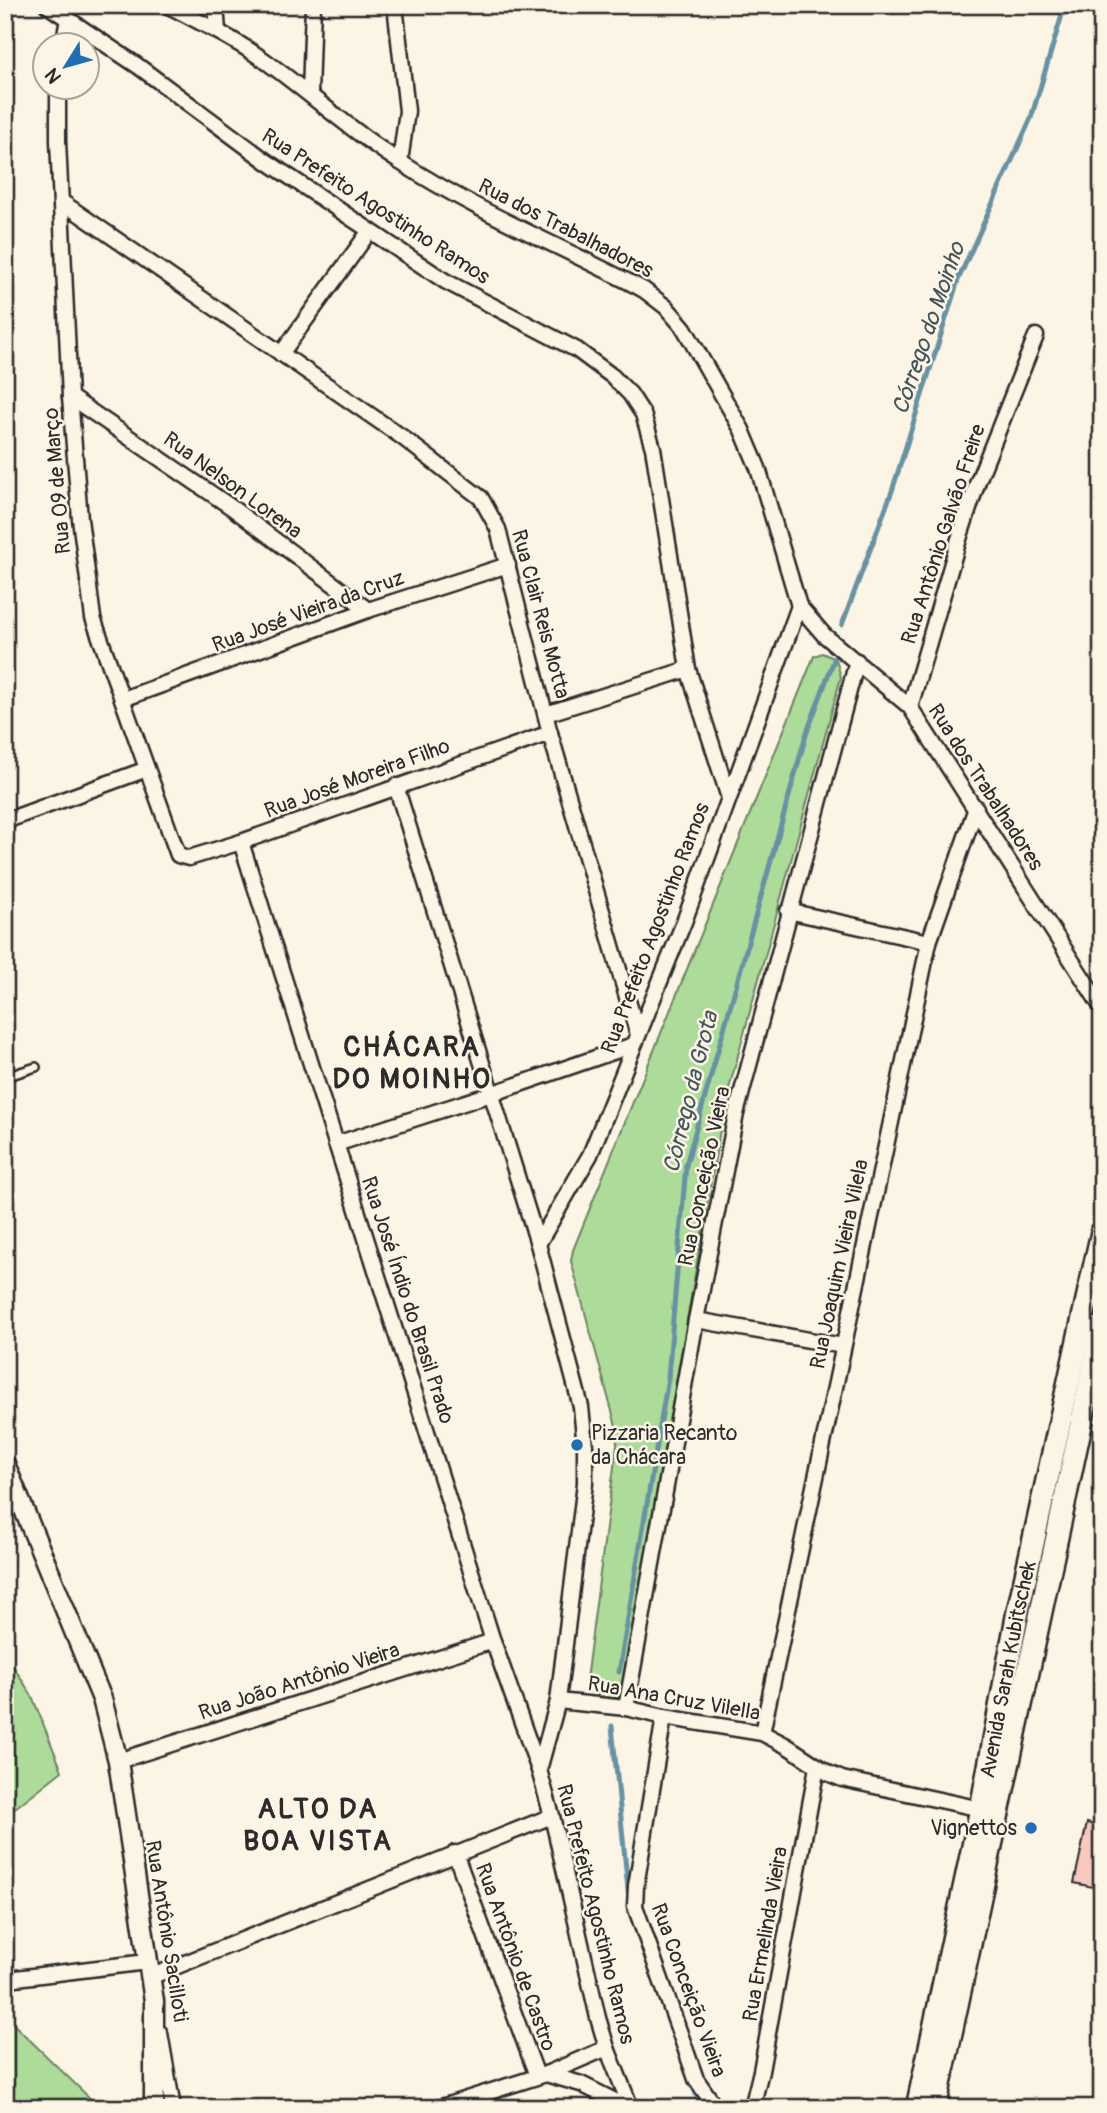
<svg xmlns="http://www.w3.org/2000/svg" width="1107" height="2113" viewBox="0 0 1107 2113" font-family="Pangolin,sans-serif">
	<style>
		.green { fill: #acdb9a; stroke: #6c8362; stroke-width: 2 }
		.lines { fill: none; stroke-linecap: round; stroke-linejoin: round }
		.stream { stroke: #6891a2; stroke-width: 5 }
		.building { fill: #f9c9bf; stroke: #2b2b2b; stroke-width: 2 }
		.service-casing { stroke: #2b2b2b; stroke-width: 12 }
		.minor-casing { stroke: #2b2b2b; stroke-width: 19 }
		.tertiary-casing { stroke: #2b2b2b; stroke-width: 23 }
		.secondary-casing { stroke: #2b2b2b; stroke-width: 26 }
		.service { stroke: #fcf5e5; stroke-width: 7 }
		.minor { stroke: #fcf5e5; stroke-width: 14 }
		.tertiary { stroke: #fcf5e5; stroke-width: 18 }
		.secondary { stroke: #fcf5e5; stroke-width: 21 }
		.poi-dot { fill: #1f6fb2; stroke: #fcf5e5; stroke-width: 2.5 }
		.labels { text-anchor: middle; stroke-width: 5; stroke-linejoin: round; paint-order: stroke }
		.street-label { font-size: 21px; fill: #2b2b2b; stroke: #fcf5e5 }
		.poi-label { font-size: 21px; fill: #2b2b2b; stroke: #fcf5e5; text-anchor: start }
		.water-label { font-size: 23px; font-style: italic; fill: #44565d; stroke: #fcf5e5 }
		.district-label { font-size: 28px; font-weight: bold; letter-spacing: 2px; fill: #2b2b2b; stroke: #fcf5e5 }
	</style>
	<rect width="100%" height="100%" fill="#fcf5e5"/>
	<filter id="ink" filterUnits="userSpaceOnUse"><feTurbulence type="fractalNoise" baseFrequency=".0143" numOctaves="2"/><feDisplacementMap in="SourceGraphic" scale="14" xChannelSelector="R" yChannelSelector="G"/><feConvolveMatrix kernelMatrix="1 2 1 2 8 2 1 2 1" color-interpolation-filters="sRGB"/></filter>
	<g filter="url(#ink)">
		<!-- green -->
		<g class="green">
			<path d="M822,653L836,659L841,677L724,1107L622,1695C606,1702 592,1696 586,1680L617,1444L616,1426L571,1261L573,1250L814,656Z"/>
			<polygon points="5,1653 32,1696 62,1771 5,1816"/>
			<polygon points="5,2016 100,2108 5,2108"/>
		</g>
		<g class="lines">
			<!-- stream -->
			<g class="stream">
				<polyline points="842,625 892,491 958,280 1031,118 1065,5"/>
				<polyline points="619,1672 668,1378 686,1165 806,735 835,657"/>
				<polyline points="612,1726 629,1900"/>
				<polyline points="691,2081 701,2108"/>
			</g>
		</g>
		<!-- building -->
		<polygon class="building" points="1087,1823 1102,1827 1102,1889 1074,1883"/>
		<g class="lines">
			<defs>
				<g id="service">
					<polyline points="5,946 6,946"/>
					<polyline points="5,1077 36,1067"/>
				</g>
				<g id="minor">
					<polyline points="47,5 138,66 266,161 445,281 577,350 612,376 630,394 643,414 653,448 688,669 728,795"/>
					<path d="M167,5C200,22 234,39 264,60C310,93 352,132 400,162C477,212 563,247 644,290L666,307L684,328L742,430L758,468L799,606L824,635L910,707L1102,1008"/>
					<polyline points="216,5 218,31"/>
					<polyline points="395,5 407,111 400,162"/>
					<polyline points="63,46 68,19"/>
					<polyline points="58,88 58,141 70,397 80,519 93,618 178,855 189,858 241,842 550,733"/>
					<polyline points="310,94 313,5"/>
					<polyline points="62,202 402,437 481,498 498,529 550,733 638,1035"/>
					<polyline points="281,354 369,232"/>
					<polyline points="70,397 231,507 368,610"/>
					<polyline points="123,699 368,610 508,565"/>
					<polyline points="910,707 959,539 978,481 1036,336"/>
					<polyline points="546,714 688,669"/>
					<polyline points="396,786 538,1244 581,1407 585,1446 585,1483 558,1701 539,1770"/>
					<polyline points="5,821 147,769"/>
					<polyline points="241,842 493,1641 539,1770 552,1816 598,2018 607,2048 631,2108"/>
					<polyline points="788,911 929,942"/>
					<polyline points="336,1144 491,1094 633,1045"/>
					<polyline points="538,1244 590,1155 684,922 799,606"/>
					<polyline points="696,1320 843,1346"/>
					<polyline points="558,1701 626,1708 664,1717 762,1733 787,1746 828,1773 842,1779 981,1809"/>
					<polyline points="626,1708 696,1320 736,1114 857,661"/>
					<polyline points="664,1717 636,1886 635,1906 696,2079 716,2108"/>
					<polyline points="762,1733 929,942 976,808"/>
					<polyline points="118,1761 493,1641"/>
					<polyline points="455,1853 537,2076"/>
					<polyline points="150,1977 552,1816"/>
					<polyline points="8,1979 147,1962"/>
					<polyline points="160,2033 173,2108"/>
					<polyline points="546,2074 581,2084 629,2108"/>
					<polyline points="438,2108 546,2074 607,2048"/>
					<polyline points="752,2108 761,2071 817,1767"/>
				</g>
				<polyline id="tertiary" points="5,1464 102,1699 118,1761 154,2001 154,2108"/>
				<g id="secondary">
					<path id="s1" d="M917,2108L981,1809L1018,1611L1102,1232"/>
					<polyline points="935,2108 1102,1326"/>
				</g>
			</defs>
			<!-- service casing -->
			<use href="#service" class="service-casing"/>
			<!-- minor casing -->
			<use href="#minor" class="minor-casing"/>
			<!-- tertiary casing -->
			<use href="#tertiary" class="tertiary-casing"/>
			<!-- secondary casing -->
			<use href="#secondary" class="secondary-casing"/>
			<!-- service -->
			<use href="#service" class="service"/>
			<!-- minor -->
			<use href="#minor" class="minor"/>
			<!-- tertiary -->
			<use href="#tertiary" class="tertiary"/>
			<!-- secondary -->
			<use href="#secondary" class="secondary"/>
		</g>
	</g>
	<!-- markers -->
	<g class="poi-dot">
		<circle cx="577" cy="1445" r="7"/>
		<circle cx="1031" cy="1828" r="7"/>
	</g>
	<g class="labels">
		<!-- street labels -->
		<g class="street-label">
			<text transform="translate(376 206) rotate(33)" y="7">Rua Prefeito Agostinho Ramos</text>
			<text transform="translate(566 228) rotate(27)" y="7">Rua dos Trabalhadores</text>
			<text transform="translate(57 481) rotate(-95)" y="7">Rua 09 de Março</text>
			<text transform="translate(233 485) rotate(36)" y="7">Rua Nelson Lorena</text>
			<text transform="translate(943 534) rotate(-72)" y="7">Rua Antônio Galvão Freire</text>
			<text transform="translate(308 611) rotate(-20)" y="7">Rua José Vieira da Cruz</text>
			<text transform="translate(541 614) rotate(75)" y="7">Rua Clair Reis Motta</text>
			<text transform="translate(357 778) rotate(-20)" y="7">Rua José Moreira Filho</text>
			<text transform="translate(986 787) rotate(57)" y="7">Rua dos Trabalhadores</text>
			<text transform="translate(655 928) rotate(-69)" y="7">Rua Prefeito Agostinho Ramos</text>
			<text transform="translate(704 1176) rotate(-78)" y="7">Rua Conceição Vieira</text>
			<text transform="translate(839 1264) rotate(-78)" y="7">Rua Joaquim Vieira Vilela</text>
			<text transform="translate(408 1300) rotate(72)" y="7">Rua José Índio do Brasil Prado</text>
			<text dy="7" stroke="none"><textPath href="#s1" startOffset="448">Avenida Sarah Kubitschek</textPath></text>
			<text transform="translate(299 1681) rotate(-18)" y="7">Rua João Antônio Vieira</text>
			<text transform="translate(674 1698) rotate(10)" y="7">Rua Ana Cruz Vilella</text>
			<text transform="translate(596 1914) rotate(76)" y="7">Rua Prefeito Agostinho Ramos</text>
			<text transform="translate(167 1931) rotate(81)" y="7">Rua Antônio Sacilloti</text>
			<text transform="translate(765 1934) rotate(-80)" y="7">Rua Ermelinda Vieira</text>
			<text transform="translate(516 1957) rotate(70)" y="7">Rua Antônio de Castro</text>
			<text transform="translate(689 1990) rotate(70)" y="7">Rua Conceição Vieira</text>
		</g>
		<!-- poi labels -->
		<g class="poi-label">
			<text x="591" y="1440">Pizzaria Recanto<tspan x="591" dy="24">da Chácara</tspan></text>
			<text x="1017" y="1835" text-anchor="end">Vignettos</text>
		</g>
		<!-- water labels -->
		<g class="water-label">
			<text transform="translate(928 328) rotate(-71)" y="8">Córrego do Moinho</text>
			<text transform="translate(690 1092) rotate(-76)" y="8">Córrego da Grota</text>
		</g>
		<!-- district labels -->
		<g class="district-label">
			<text x="412" y="1056">CHÁCARA<tspan x="412" dy="32">DO MOINHO</tspan></text>
			<text x="318" y="1818">ALTO DA<tspan x="318" dy="32">BOA VISTA</tspan></text>
		</g>
	</g>
	<!-- margin -->
	<rect width="1107" height="2113" fill="none" stroke="#fcf5e5" stroke-width="28"/>
	<rect x="14" y="14" width="1079" height="2085" fill="none" stroke="#2b2b2b" stroke-width="2.5" filter="url(#ink)"/>
	<!-- north arrow -->
	<g transform="translate(66 66) rotate(233)"><circle r="33" fill="#fcf5e5" stroke="#a8a49b" stroke-width="2"/>
	<path d="M0-5L12 26L0 18L-12 26Z" fill="#1f6fb2"/>
	<text y="-10" font-size="19" font-weight="bold" text-anchor="middle" fill="#2b2b2b">N</text>
	</g>
</svg>
